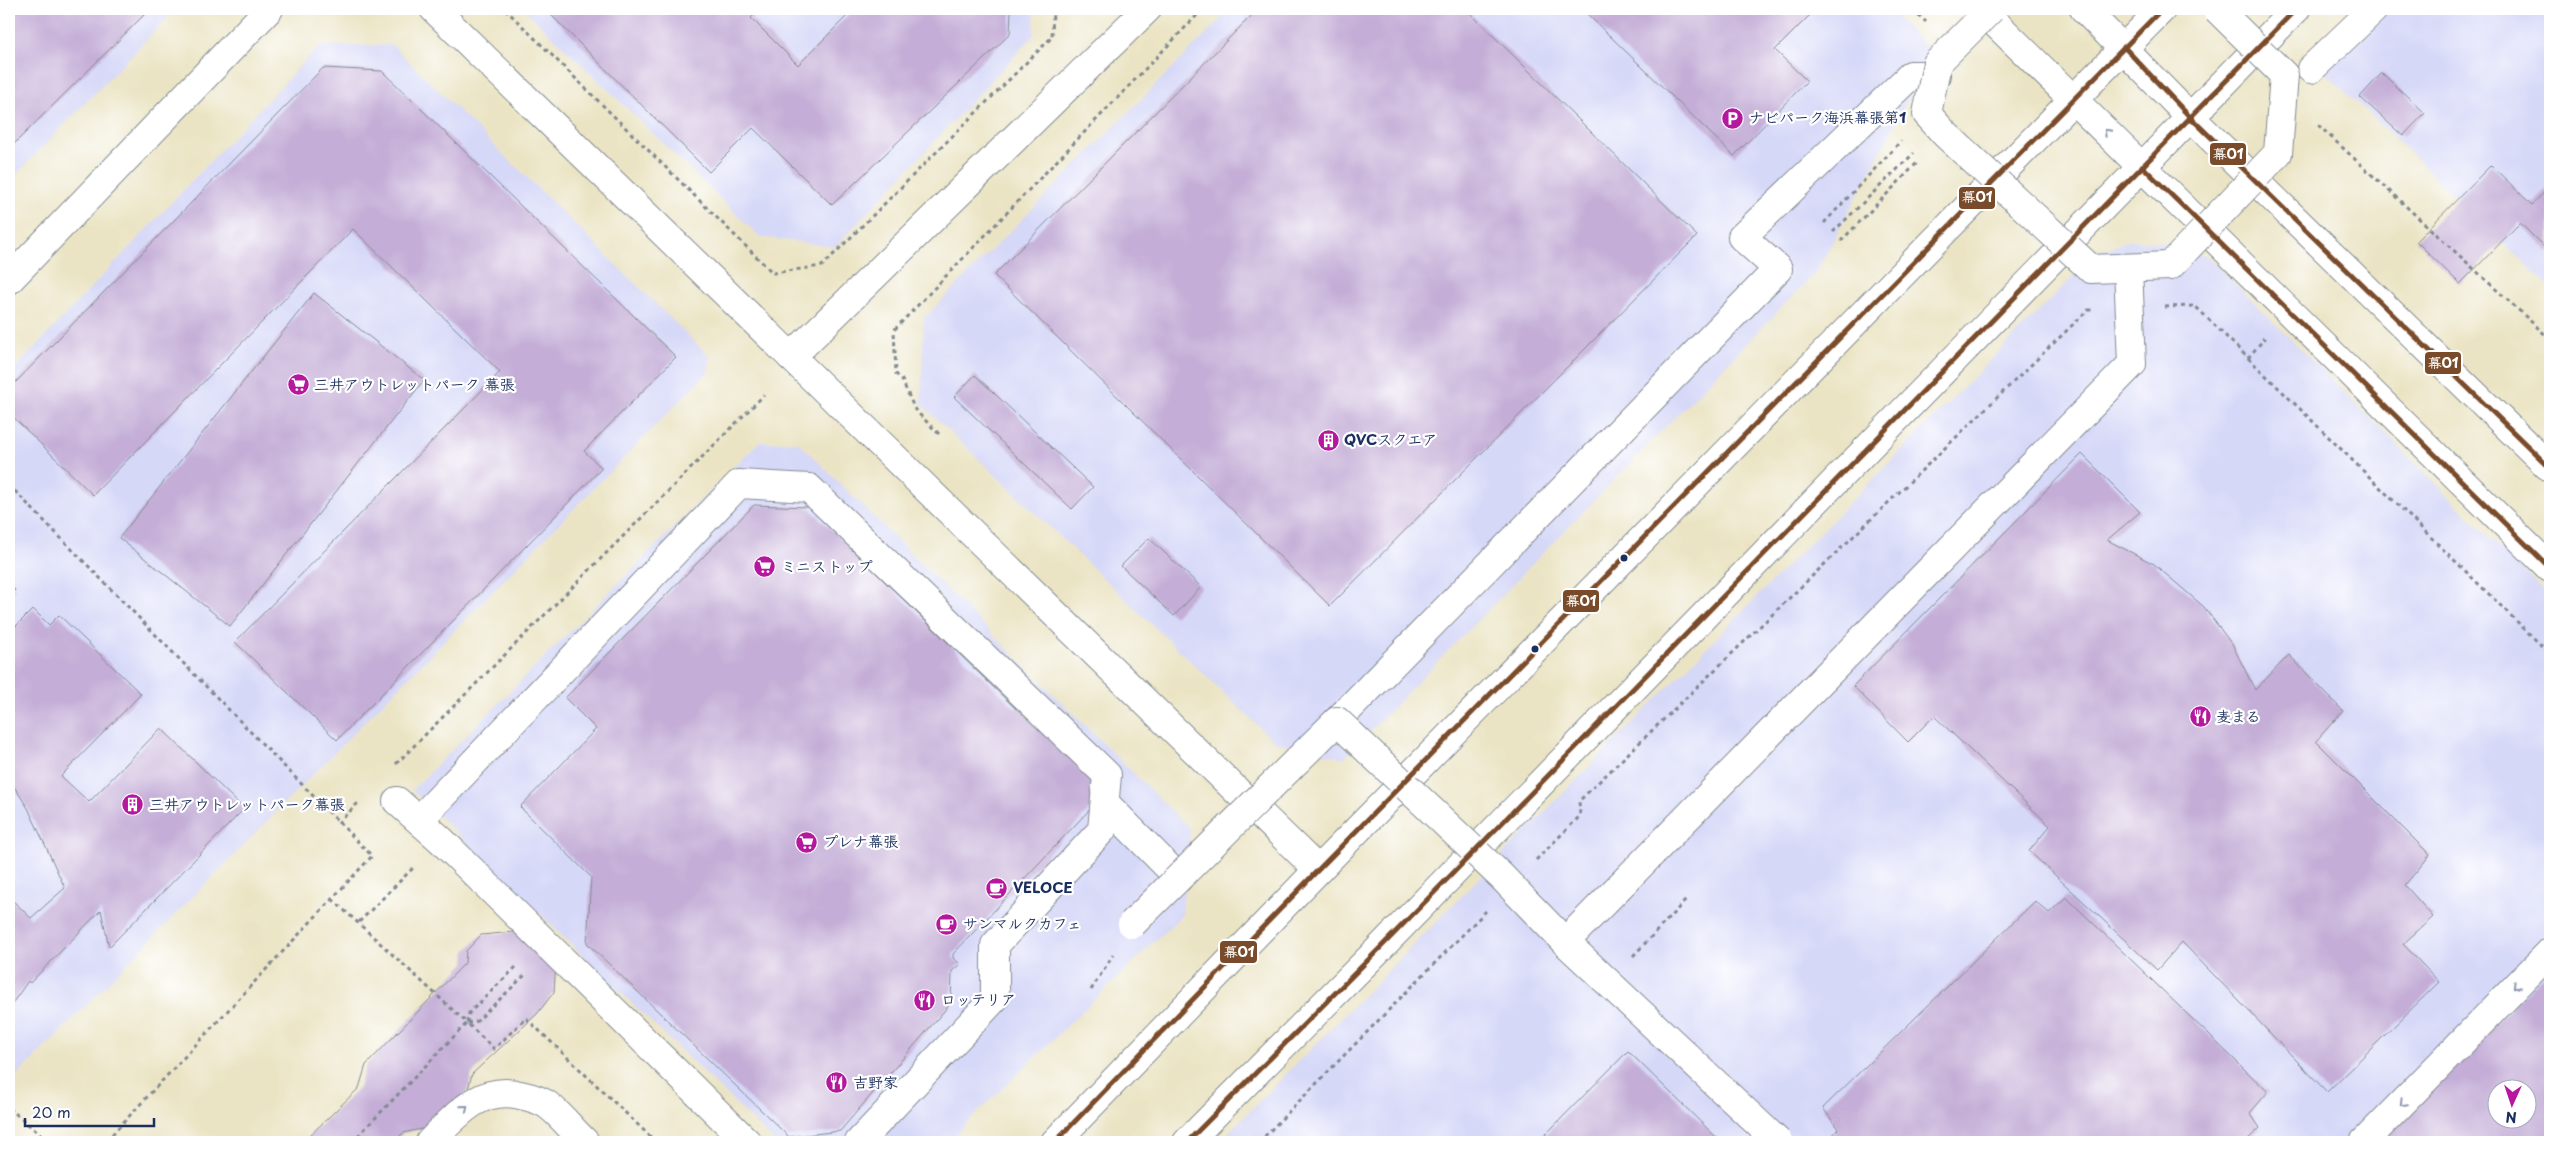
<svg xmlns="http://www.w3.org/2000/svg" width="2559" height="1151" viewBox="0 0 2559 1151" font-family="'Playpen Sans','Klee One',sans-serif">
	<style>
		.built { fill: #d6d8f8; fill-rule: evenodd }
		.building { fill: #c4aed7; fill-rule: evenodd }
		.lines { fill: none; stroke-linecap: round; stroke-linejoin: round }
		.minor-casing { stroke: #838a91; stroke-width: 30 }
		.path { stroke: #838a91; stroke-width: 3; stroke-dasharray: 4 4; stroke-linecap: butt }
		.minor { stroke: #fff; stroke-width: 28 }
		.minor-bridge-casing { stroke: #838a91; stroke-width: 30; stroke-linecap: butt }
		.path-bridge { stroke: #838a91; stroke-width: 3; stroke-dasharray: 4 4; stroke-linecap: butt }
		.minor-bridge { stroke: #fff; stroke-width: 28 }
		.bus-1-casing { stroke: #fff; stroke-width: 9 }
		.bus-1 { stroke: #7a4b2a; stroke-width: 5 }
		.oneway { stroke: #8d97ae }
		.bus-dot { fill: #1b2f5e; stroke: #fff; stroke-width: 2 }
		.labels { text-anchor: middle; stroke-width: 4.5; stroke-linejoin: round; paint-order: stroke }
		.poi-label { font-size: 15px; font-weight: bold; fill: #1b2f5e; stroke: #fff; text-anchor: start }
		.line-badge { stroke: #fff; stroke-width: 2 }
		.badge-label { font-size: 14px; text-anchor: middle; font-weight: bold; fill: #fff }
	</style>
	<rect width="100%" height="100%" fill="#fff"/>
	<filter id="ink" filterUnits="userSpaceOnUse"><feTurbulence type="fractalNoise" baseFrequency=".02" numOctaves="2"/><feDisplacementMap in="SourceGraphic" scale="10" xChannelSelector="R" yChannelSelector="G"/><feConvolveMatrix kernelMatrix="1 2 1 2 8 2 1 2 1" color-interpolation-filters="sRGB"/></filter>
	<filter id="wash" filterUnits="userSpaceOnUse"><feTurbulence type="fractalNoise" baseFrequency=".0096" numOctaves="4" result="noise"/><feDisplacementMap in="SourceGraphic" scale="20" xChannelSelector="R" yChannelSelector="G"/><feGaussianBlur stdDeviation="1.12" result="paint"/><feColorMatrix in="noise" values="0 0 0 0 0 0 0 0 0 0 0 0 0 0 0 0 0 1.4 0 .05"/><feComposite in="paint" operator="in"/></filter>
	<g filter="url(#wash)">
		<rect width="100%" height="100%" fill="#ebe4c4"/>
		<!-- built -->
		<g class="built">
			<polygon points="9,9 176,9 9,182"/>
			<polygon points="524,9 1034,9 1034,35 835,247 760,237"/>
			<polygon points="1231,9 1888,9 1933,53 1817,271 1344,758 1275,742 921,404 924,318"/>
			<polygon points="2383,9 2550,9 2550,287 2323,70"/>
			<polygon points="392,45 710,357 708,372 17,1076 9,1069 9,375 319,46"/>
			<path d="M2130,240L2173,243L2207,256L2550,597V1142H1219L2097,252ZM2496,1088H2526V1118H2496Z"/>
			<polygon points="759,442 798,442 1190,829 1182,915 947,1142 775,1142 412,790"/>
		</g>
		<g id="blocks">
			<!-- building -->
			<g class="building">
				<polygon points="9,9 150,9 9,149"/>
				<polygon points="545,9 760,9 751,18 798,65 854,9 1011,9 1010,34 832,205 753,128 709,172"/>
				<polygon points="1258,9 1466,9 1697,236 1330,606 994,275"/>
				<polygon points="1582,9 1816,9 1775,50 1807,81 1734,156"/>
				<polygon points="323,68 382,71 676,357 584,451 602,468 337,740 235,642 500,372 353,229 93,495 9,413 9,389"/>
				<polygon points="2382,73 2425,113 2403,136 2360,97"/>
				<polygon points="2491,165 2532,205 2550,186 2550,253 2520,223 2460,284 2416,241"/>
				<polygon points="314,293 424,380 230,626 119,538"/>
				<polygon points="975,375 1093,487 1072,509 954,397"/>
				<polygon points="2082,454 2140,512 2107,540 2154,564 2204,607 2233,646 2255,690 2289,655 2343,711 2316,741 2430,855 2405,885 2433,917 2403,944 2439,982 2327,1092 2182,942 2157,970 2029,851 2050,826 1934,716 1908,742 1853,686"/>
				<polygon points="754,505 808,507 1016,709 1022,703 1097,776 1094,805 953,954 953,958 960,964 952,971 951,1003 840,1131 789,1137 587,943 591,877 520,807 596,729 565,698"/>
				<polygon points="1149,538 1201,587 1174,616 1121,566"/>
				<polygon points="9,584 15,590 9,597"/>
				<polygon points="33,609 49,625 59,615 141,694 61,776 89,802 161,728 244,809 109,947 101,910 30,983 28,981 9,1008 9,897 31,918 65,888 28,808 9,779 9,633"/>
				<polygon points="2066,897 2268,1092 2250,1113 2260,1128 2245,1142 1827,1142 1838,1129 1823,1108 2035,901 2049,913"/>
				<polygon points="524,931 556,960 554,992 537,1014 472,1074 467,1093 435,1126 403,1133 394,1142 303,1142 359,1088 366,1065 465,963 466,951 481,935"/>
				<path d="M2550,968V1142H2379ZM2496,1088H2526V1118H2496Z"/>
				<polygon points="1628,1051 1721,1142 1538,1142"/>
			</g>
		</g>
	</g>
	<g filter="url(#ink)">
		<use href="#blocks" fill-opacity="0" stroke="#838a91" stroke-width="1"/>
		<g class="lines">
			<defs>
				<g id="minor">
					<polyline points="434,9 1318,870"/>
					<polyline points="1981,9 2550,568"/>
					<polyline points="2084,9 2189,116 2550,468"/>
					<polyline points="2311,69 2374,9"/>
					<polyline points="9,280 269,9"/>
					<polyline points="791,357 1147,9"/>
					<polyline points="1337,721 1778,269 1742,237 1911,75 1936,75"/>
					<polyline points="397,801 441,840 747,1142"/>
					<polyline points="1105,803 1179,878"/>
					<polyline points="419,820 739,484 809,488 1107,775 1102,830 995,945 995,998 859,1142"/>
					<path d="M430,1142C456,1116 480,1085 520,1095C530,1097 541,1100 549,1106C562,1116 573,1131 585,1142"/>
					<polyline points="1055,1142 1318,870 2162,9"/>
					<polyline points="1187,1142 1377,951 2296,9"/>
					<polyline points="2364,1142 2550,952"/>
				</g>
			</defs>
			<!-- minor casing -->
			<use href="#minor" class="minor-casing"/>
			<!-- path -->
			<g class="path">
				<polyline points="505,9 773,273 822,266 1052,37 1053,9"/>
				<polyline points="1912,9 1926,22"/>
				<polyline points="1824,223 1901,141"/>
				<polyline points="2424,223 2550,339"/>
				<polyline points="1833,232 1914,153"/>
				<polyline points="1841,241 1919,161"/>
				<polyline points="2165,307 2195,306 2550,654"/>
				<polyline points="2248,358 2264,339 2262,338"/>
				<polyline points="939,434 915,410 902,380 896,374 894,330 1203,9"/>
				<polyline points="9,485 372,856 105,1142"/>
				<polyline points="396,764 764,395"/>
				<polyline points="338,823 360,801"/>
				<polyline points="1536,860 1580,816 1579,801 2088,310 2094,310"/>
				<polyline points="332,899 467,1023"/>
				<polyline points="359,922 415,866"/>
				<polyline points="1633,956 1686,900"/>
				<polyline points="1091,990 1113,955"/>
				<polyline points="467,1023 469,1013 516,967"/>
				<polyline points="467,1023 477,1021 525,975"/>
				<polyline points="9,1108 49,1142"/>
				<polyline points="352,1142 467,1023 494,1049 526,1018 656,1142"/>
				<polyline points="1259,1142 1486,911"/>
			</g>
			<!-- minor -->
			<use href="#minor" class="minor"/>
			<defs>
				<g id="minor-bridge">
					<polyline points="1991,9 1937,63 1927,114 1945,134 2091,269 2170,266 2278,153 2284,75 2217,9"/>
					<polyline points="1132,924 1337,721 1502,877 1565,942 1778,1142"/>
					<polyline points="1565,942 2132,364 2128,268"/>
				</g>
			</defs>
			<!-- minor-bridge casing -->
			<use href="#minor-bridge" class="minor-bridge-casing"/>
			<!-- path-bridge -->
			<polyline class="path-bridge" points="2318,125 2424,223"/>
			<!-- minor-bridge -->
			<use href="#minor-bridge" class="minor-bridge"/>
			<defs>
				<g id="bus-1">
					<polyline points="2124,47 2189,116 2550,468"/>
					<polyline points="2142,166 2550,568"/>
					<polyline points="1055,1142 1318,870 2162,9"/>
					<polyline points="1187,1142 1377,951 2296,9"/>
				</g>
			</defs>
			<!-- bus-1 casing -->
			<use href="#bus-1" class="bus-1-casing"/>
			<!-- bus-1 -->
			<use href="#bus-1" class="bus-1"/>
		</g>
		<!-- one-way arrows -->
		<defs><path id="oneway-chevron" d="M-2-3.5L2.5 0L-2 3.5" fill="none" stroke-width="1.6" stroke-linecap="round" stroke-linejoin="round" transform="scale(1.25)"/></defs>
		<g class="oneway">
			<use href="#oneway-chevron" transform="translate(2107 132) rotate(-135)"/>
			<use href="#oneway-chevron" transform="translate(2516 986) rotate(134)"/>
			<use href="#oneway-chevron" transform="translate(2403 1103) rotate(134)"/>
			<use href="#oneway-chevron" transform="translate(465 1108) rotate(-40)"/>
		</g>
	</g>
	<!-- icons -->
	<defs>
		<symbol id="parking-disc" viewBox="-11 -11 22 22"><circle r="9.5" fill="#b5179e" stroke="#fff"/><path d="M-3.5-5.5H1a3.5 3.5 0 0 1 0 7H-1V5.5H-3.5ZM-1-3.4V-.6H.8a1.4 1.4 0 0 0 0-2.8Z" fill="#fff"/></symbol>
		<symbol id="supermarket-disc" viewBox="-11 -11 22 22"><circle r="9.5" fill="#b5179e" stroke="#fff"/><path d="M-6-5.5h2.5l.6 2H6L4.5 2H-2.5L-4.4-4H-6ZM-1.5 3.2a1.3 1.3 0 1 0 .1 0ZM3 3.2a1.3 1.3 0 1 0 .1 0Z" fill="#fff"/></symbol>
		<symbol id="building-disc" viewBox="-11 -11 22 22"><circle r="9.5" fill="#b5179e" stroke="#fff"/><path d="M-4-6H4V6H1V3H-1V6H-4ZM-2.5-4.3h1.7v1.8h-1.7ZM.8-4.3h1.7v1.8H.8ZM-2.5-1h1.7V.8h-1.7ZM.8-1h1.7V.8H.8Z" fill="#fff"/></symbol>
		<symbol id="restaurant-disc" viewBox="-11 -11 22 22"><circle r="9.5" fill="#b5179e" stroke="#fff"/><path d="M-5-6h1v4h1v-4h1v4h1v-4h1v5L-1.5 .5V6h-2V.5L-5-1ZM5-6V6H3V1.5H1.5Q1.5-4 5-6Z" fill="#fff"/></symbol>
		<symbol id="cafe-disc" viewBox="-11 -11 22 22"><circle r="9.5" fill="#b5179e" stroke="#fff"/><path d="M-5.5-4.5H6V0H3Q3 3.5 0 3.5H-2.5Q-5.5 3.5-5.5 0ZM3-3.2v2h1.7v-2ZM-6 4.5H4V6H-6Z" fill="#fff"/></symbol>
	</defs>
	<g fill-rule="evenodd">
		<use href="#parking-disc" x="1720" y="106" width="25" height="25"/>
		<use href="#supermarket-disc" x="286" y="372" width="25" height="25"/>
		<use href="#building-disc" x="1316" y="428" width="25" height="25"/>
		<use href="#supermarket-disc" x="752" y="554" width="25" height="25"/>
		<use href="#restaurant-disc" x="2188" y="704" width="25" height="25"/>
		<use href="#building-disc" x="120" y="792" width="25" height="25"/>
		<use href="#supermarket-disc" x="794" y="830" width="25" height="25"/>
		<use href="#cafe-disc" x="984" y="876" width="25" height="25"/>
		<use href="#cafe-disc" x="934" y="912" width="25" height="25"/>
		<use href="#restaurant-disc" x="912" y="988" width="25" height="25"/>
		<use href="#restaurant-disc" x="824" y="1070" width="25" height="25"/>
	</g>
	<!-- markers -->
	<g class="bus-dot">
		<circle cx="1624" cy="558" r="4.5"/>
		<circle cx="1535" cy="649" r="4.5"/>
	</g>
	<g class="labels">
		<!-- poi labels -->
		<g class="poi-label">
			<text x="1749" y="123">ナビパーク海浜幕張第1</text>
			<text x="314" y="390">三井アウトレットパーク 幕張</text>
			<text x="1344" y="445">QVCスクエア</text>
			<text x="781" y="572">ミニストップ</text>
			<text x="2216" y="722">麦まる</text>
			<text x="149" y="810">三井アウトレットパーク幕張</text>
			<text x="823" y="847">プレナ幕張</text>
			<text x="1013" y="893">VELOCE</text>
			<text x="963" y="929">サンマルクカフェ</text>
			<text x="941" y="1005">ロッテリア</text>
			<text x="853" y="1088">吉野家</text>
		</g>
	</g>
	<g class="line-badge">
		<rect x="2209" y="142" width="38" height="24" rx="5" fill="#7a4b2a"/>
		<rect x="1958" y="186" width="38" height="24" rx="5" fill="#7a4b2a"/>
		<rect x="2424" y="351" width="38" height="24" rx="5" fill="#7a4b2a"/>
		<rect x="1562" y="589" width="38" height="24" rx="5" fill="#7a4b2a"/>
		<rect x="1219" y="940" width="39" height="24" rx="5" fill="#7a4b2a"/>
	</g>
	<g class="badge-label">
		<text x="2228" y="159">幕01</text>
		<text x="1977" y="202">幕01</text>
		<text x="2443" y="368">幕01</text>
		<text x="1581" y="606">幕01</text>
		<text x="1239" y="957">幕01</text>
	</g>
	<!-- margin -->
	<rect width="2559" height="1151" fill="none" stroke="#fff" stroke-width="30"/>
	<!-- north arrow -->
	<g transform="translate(2512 1104) rotate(183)"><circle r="24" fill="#ffffff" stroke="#a4acbf"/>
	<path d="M0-4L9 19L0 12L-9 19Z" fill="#b5179e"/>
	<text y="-8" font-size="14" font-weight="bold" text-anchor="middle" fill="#1b2f5e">N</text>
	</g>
	<!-- scale -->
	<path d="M25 1118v8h129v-8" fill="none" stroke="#1b2f5e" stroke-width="2.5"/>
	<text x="32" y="1118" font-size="15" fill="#1b2f5e" stroke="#ffffff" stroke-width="4" paint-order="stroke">20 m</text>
</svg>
